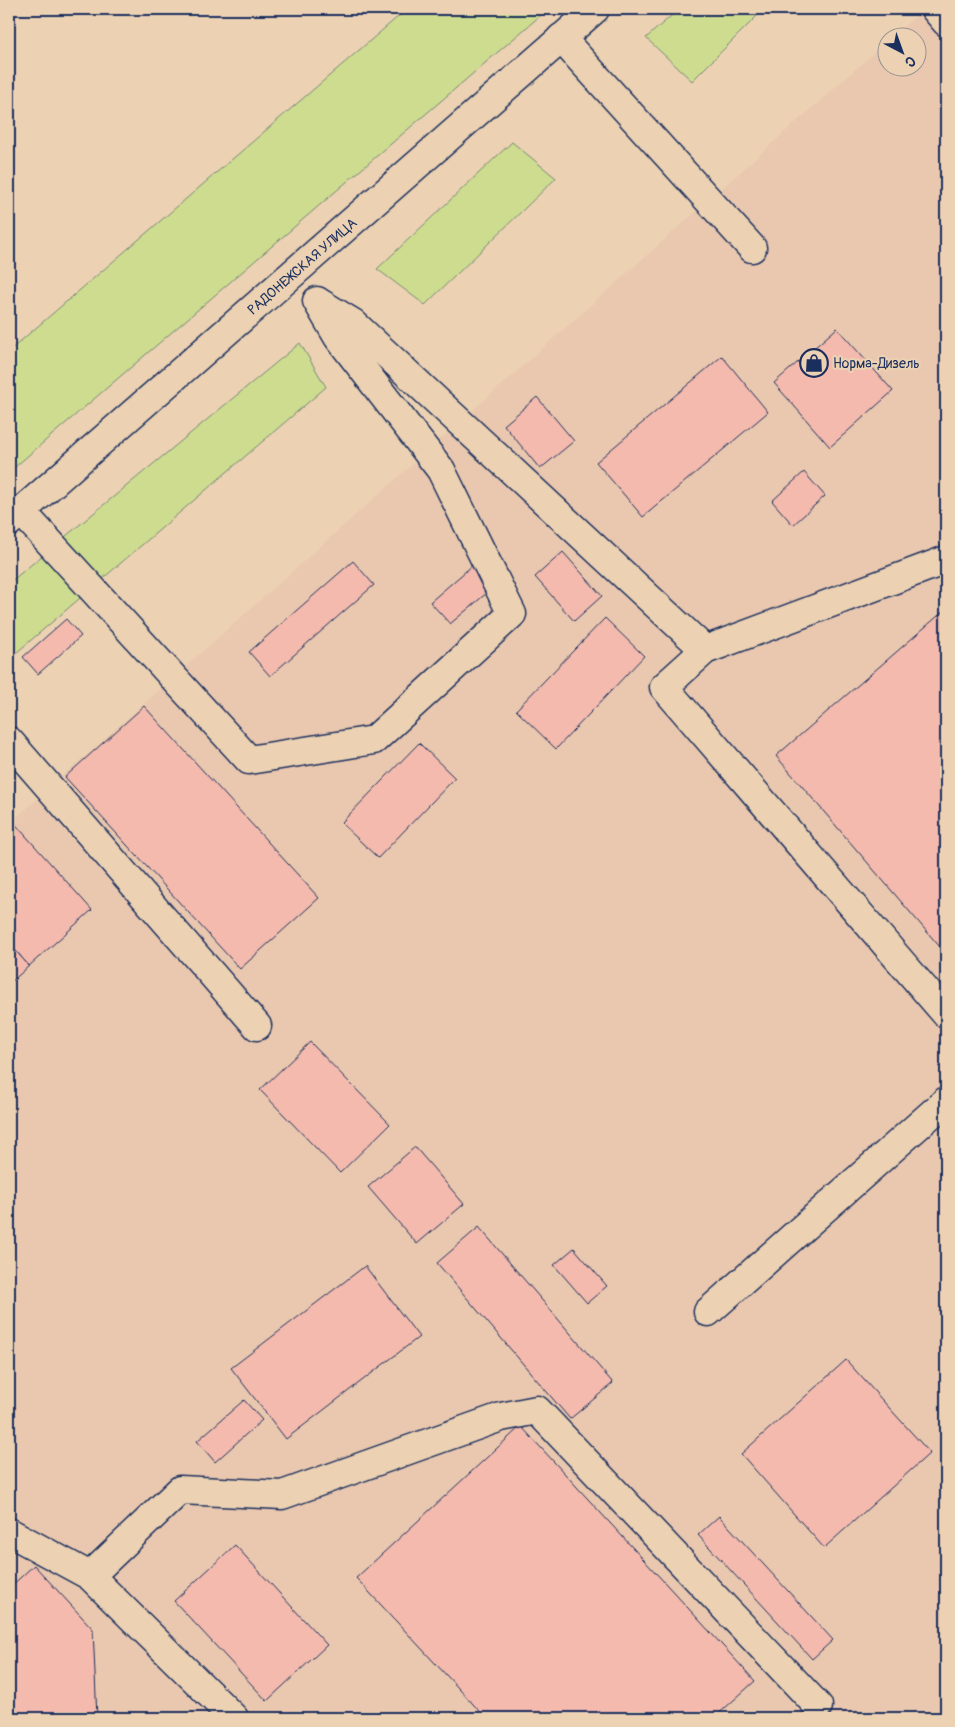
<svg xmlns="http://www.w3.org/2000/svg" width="955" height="1727" viewBox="0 0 955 1727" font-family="Pangolin,sans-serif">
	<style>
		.built { fill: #eac8af }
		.green { fill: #cedc8f; stroke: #748676 }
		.building { fill: #f4baad; stroke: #1b2f5e }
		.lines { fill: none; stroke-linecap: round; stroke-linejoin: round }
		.minor-casing { stroke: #1b2f5e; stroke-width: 31 }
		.minor { stroke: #ecd2b3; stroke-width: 28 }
		.labels { text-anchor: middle; stroke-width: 4; stroke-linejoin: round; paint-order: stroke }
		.street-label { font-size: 14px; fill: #1b2f5e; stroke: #ecd2b3 }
		.poi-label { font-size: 14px; fill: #1b2f5e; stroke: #ecd2b3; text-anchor: start }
	</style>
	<rect width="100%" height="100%" fill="#ecd2b3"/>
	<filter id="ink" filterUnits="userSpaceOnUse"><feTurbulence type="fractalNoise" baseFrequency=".02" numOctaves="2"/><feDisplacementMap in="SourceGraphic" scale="10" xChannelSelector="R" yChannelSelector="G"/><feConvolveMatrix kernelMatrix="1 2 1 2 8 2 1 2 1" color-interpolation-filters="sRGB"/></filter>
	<g filter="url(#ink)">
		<!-- built -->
		<polygon class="built" points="924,9 946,9 946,1718 9,1718 9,824 887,41 888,68 918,68 918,38 891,37"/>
		<!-- green -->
		<g class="green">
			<polygon points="407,9 548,9 9,472 9,351"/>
			<polygon points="679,9 764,9 692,81 646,38"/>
			<polygon points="512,142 556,178 425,305 377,269"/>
			<polygon points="300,343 326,387 9,659 9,583"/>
		</g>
		<!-- building -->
		<g class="building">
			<polygon points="837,328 893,391 830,447 774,383"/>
			<polygon points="722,356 768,412 643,517 596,462"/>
			<polygon points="537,397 574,441 540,469 504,425"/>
			<polygon points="804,472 825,496 793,525 772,501"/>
			<polygon points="563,552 602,596 574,621 535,577"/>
			<polygon points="353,561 374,585 270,676 249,652"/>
			<polygon points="474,564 494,587 450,624 430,602"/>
			<polygon points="946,609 946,954 776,756"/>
			<polygon points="605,618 644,656 556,749 516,710"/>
			<polygon points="66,619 81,636 38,674 23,657"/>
			<polygon points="144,706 319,898 240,969 65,777"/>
			<polygon points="419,743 455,778 378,858 341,823"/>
			<polygon points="9,817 92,910 29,966 9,943"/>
			<polygon points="9,943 29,966 9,984"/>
			<polygon points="310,1042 390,1124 340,1173 260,1090"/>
			<polygon points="415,1147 464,1204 417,1244 368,1187"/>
			<polygon points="479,1227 613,1383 570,1419 437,1263"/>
			<polygon points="574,1248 607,1286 587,1303 554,1265"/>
			<polygon points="365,1266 419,1337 286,1439 231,1368"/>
			<polygon points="846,1360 930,1453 824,1548 741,1454"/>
			<polygon points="244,1400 262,1420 215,1462 197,1441"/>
			<polygon points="521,1426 755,1681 714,1718 486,1718 356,1578"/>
			<polygon points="719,1516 833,1640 812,1659 698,1535"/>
			<polygon points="235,1545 327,1645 267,1701 174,1601"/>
			<polygon points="34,1565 93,1629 97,1718 9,1718 9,1588"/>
		</g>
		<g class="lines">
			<defs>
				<g id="minor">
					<polyline points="935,9 946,22"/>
					<polyline points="561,38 752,248"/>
					<polyline points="320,303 353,323 705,650"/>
					<polyline points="21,511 249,760 374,740 512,614 441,470 338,337 317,301"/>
					<polyline points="9,522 595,9"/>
					<polyline points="946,560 705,650 664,687 946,1014"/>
					<polyline points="9,741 257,1026"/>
					<polyline points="708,1312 946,1101"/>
					<polyline points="9,1532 90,1576 180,1490 282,1495 501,1417 537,1410 818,1706"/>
					<polyline points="90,1576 234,1718"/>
				</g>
			</defs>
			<!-- minor casing -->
			<use href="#minor" class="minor-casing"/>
			<!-- minor -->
			<use href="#minor" class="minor"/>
		</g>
	</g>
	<!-- icons -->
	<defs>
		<symbol id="shop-ring" viewBox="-11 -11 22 22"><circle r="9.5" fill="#ecd2b3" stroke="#1b2f5e" stroke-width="1.5"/><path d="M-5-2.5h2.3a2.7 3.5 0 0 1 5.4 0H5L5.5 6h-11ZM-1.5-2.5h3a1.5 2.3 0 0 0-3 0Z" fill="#1b2f5e"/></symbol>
	</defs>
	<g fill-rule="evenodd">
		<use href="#shop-ring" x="798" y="347" width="32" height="32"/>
	</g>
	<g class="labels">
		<!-- street labels -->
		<g class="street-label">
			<text transform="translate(302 266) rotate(-41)" y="5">РАДОНЕЖСКАЯ УЛИЦА</text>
		</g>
		<!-- poi labels -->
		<g class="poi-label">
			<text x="833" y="368">Норма-Дизель</text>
		</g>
	</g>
	<!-- margin -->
	<rect width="955" height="1727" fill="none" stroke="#ecd2b3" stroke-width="30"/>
	<rect x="15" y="15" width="925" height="1697" fill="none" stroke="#1b2f5e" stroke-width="2" filter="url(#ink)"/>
	<!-- north arrow -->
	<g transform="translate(902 52) rotate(139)"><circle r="24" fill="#ecd2b3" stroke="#989191"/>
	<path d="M0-4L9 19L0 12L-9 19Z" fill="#1b2f5e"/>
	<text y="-8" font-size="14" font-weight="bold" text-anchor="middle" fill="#1b2f5e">С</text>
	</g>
</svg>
